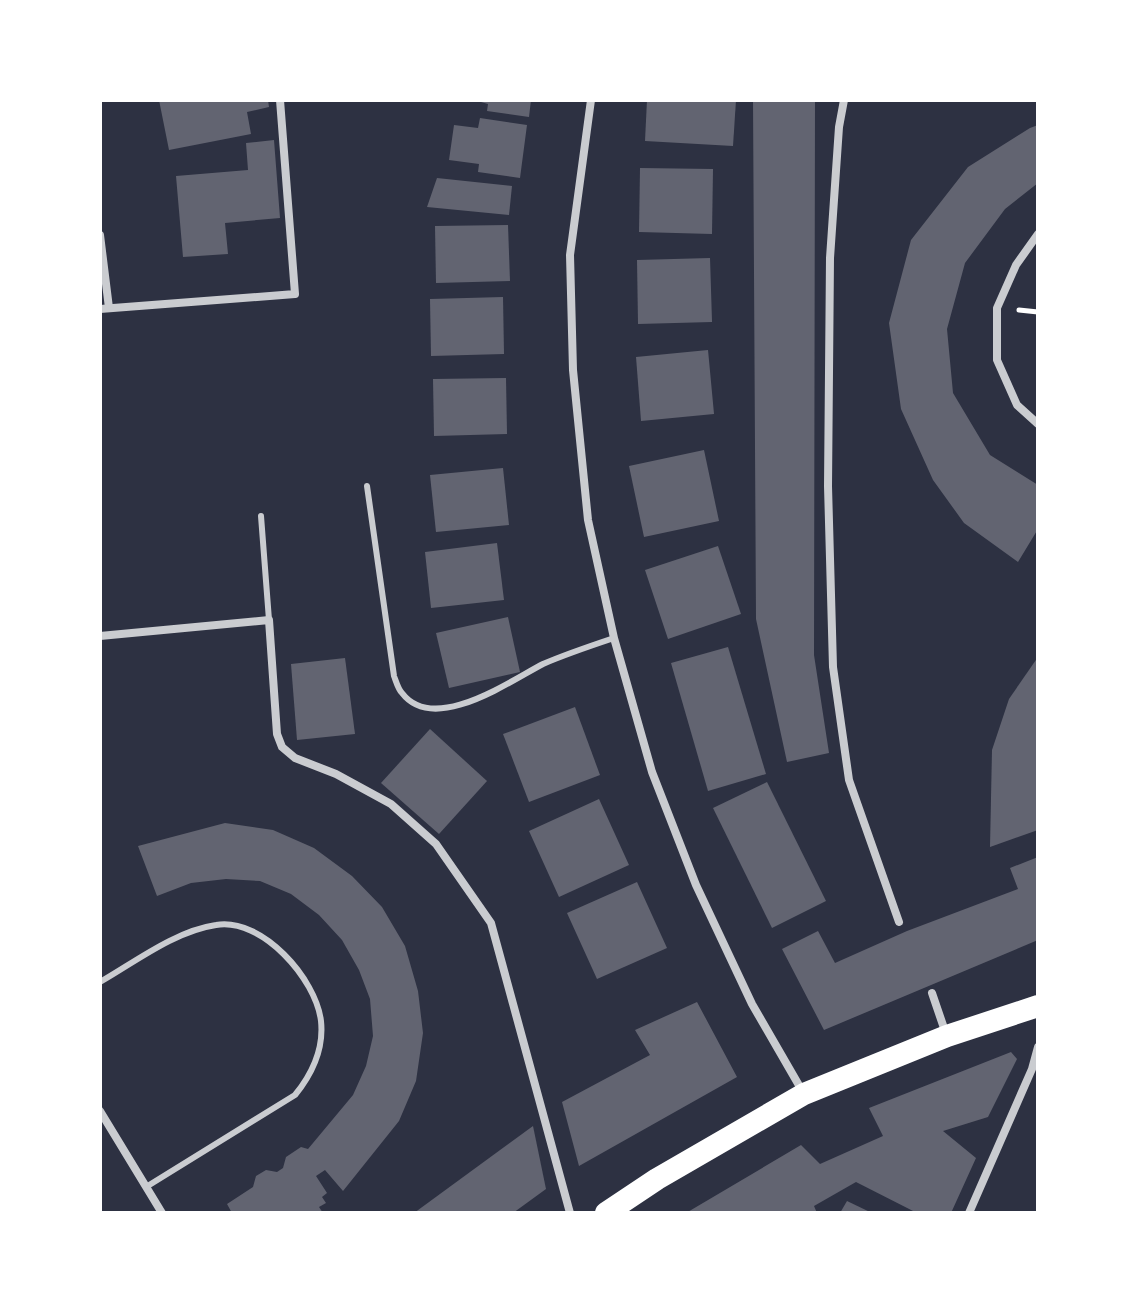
<svg xmlns="http://www.w3.org/2000/svg" width="1138" height="1313" viewBox="0 0 1138 1313" font-family="Lato,sans-serif">
	<style>
		.building { fill: #626471 }
		.lines { fill: none; stroke-linecap: round; stroke-linejoin: round }
		.path { stroke: #fff; stroke-width: 5 }
		.service { stroke: #caccd0; stroke-width: 6 }
		.minor { stroke: #caccd0; stroke-width: 8 }
		.trunk { stroke: #fff; stroke-width: 22 }
	</style>
	<rect width="100%" height="100%" fill="#2d3142"/>
	<!-- building -->
	<g class="building">
		<polygon points="159,100 268,100 269,107 247,112 251,134 169,150"/>
		<polygon points="474,100 531,100 529,117 487,111 488,104"/>
		<polygon points="647,100 736,100 733,146 645,141"/>
		<polygon points="753,100 815,100 814,655 829,753 787,762 756,619"/>
		<polygon points="480,118 527,125 520,178 478,172 479,164 449,160 454,125 478,128"/>
		<polygon points="1038,125 1038,183 1005,209 965,263 947,329 953,393 990,455 1038,485 1038,529 1018,562 964,523 933,480 901,409 889,323 911,240 968,167 1030,128"/>
		<polygon points="274,140 280,218 225,223 228,254 183,257 176,176 248,170 246,143"/>
		<polygon points="640,168 713,169 712,234 639,232"/>
		<polygon points="437,178 512,186 509,215 427,207"/>
		<polygon points="508,225 510,281 436,283 435,226"/>
		<polygon points="710,258 712,322 638,324 637,260"/>
		<polygon points="503,297 504,354 431,356 430,299"/>
		<polygon points="708,350 714,414 641,421 636,357"/>
		<polygon points="506,378 507,434 434,436 433,379"/>
		<polygon points="704,450 719,521 644,537 629,466"/>
		<polygon points="503,468 509,525 436,532 430,475"/>
		<polygon points="497,543 504,600 431,608 425,552"/>
		<polygon points="718,546 741,614 668,639 645,570"/>
		<polygon points="508,617 520,672 449,688 436,633"/>
		<polygon points="728,647 766,774 708,791 671,663"/>
		<polygon points="1038,657 1038,830 990,847 992,750 1009,699"/>
		<polygon points="345,658 355,734 297,740 291,664"/>
		<polygon points="575,707 600,775 529,802 503,734"/>
		<polygon points="430,729 487,781 439,834 381,783"/>
		<polygon points="767,782 826,901 772,928 713,808"/>
		<polygon points="599,799 629,865 559,897 529,831"/>
		<polygon points="225,823 273,830 314,848 352,876 382,907 405,946 418,991 423,1033 416,1081 399,1121 343,1191 325,1170 316,1176 327,1193 322,1197 326,1203 319,1207 323,1213 232,1213 227,1204 253,1187 256,1176 266,1170 277,1172 283,1168 286,1157 301,1147 308,1149 353,1095 366,1066 373,1036 370,999 359,970 342,940 319,915 291,894 260,881 226,879 191,883 157,896 138,846"/>
		<polygon points="1038,857 1038,940 824,1030 782,949 818,931 835,963 907,931 1018,889 1010,868"/>
		<polygon points="637,882 667,948 597,979 567,913"/>
		<polygon points="697,1002 737,1077 579,1166 562,1102 650,1055 635,1030"/>
		<polygon points="1011,1052 1017,1059 988,1117 943,1131 976,1158 951,1213 917,1213 856,1182 814,1206 817,1213 686,1213 801,1145 820,1164 883,1136 869,1108"/>
		<polygon points="533,1126 546,1189 513,1213 414,1213"/>
		<polygon points="847,1201 872,1213 840,1213"/>
	</g>
	<g class="lines">
		<!-- path -->
		<polyline class="path" points="1019,310 1038,312"/>
		<!-- service -->
		<g class="service">
			<path d="M367,486L394,676C396,681 398,689 402,693C434,735 510,681 543,664C566,654 590,646 614,638"/>
			<polyline points="261,516 269,620"/>
			<path d="M100,982C135,962 175,931 216,925C262,917 316,979 321,1021C324,1049 312,1074 295,1095L146,1187"/>
		</g>
		<!-- minor -->
		<g class="minor">
			<polyline points="591,100 570,255 573,370 588,520 614,638 652,772 696,885 752,1004 804,1094"/>
			<polyline points="844,100 839,127 830,258 828,486 833,667 849,780 899,922"/>
			<polyline points="1038,234 1016,265 997,308 997,360 1017,405 1038,424"/>
			<polyline points="100,235 109,308"/>
			<polyline points="100,309 295,294 280,100"/>
			<polyline points="100,636 269,620 277,734 282,747 295,758 336,774 391,804 436,844 491,923 570,1213"/>
			<polyline points="932,993 946,1034"/>
			<polyline points="100,1111 162,1213"/>
			<polyline points="969,1213 1032,1069 1038,1047"/>
		</g>
		<!-- trunk -->
		<polyline class="trunk" points="606,1213 657,1179 804,1094 947,1036 1038,1006"/>
	</g>
	<!-- border -->
	<rect width="1138" height="1313" fill="none" stroke="#ffffff" stroke-width="204"/>
</svg>
